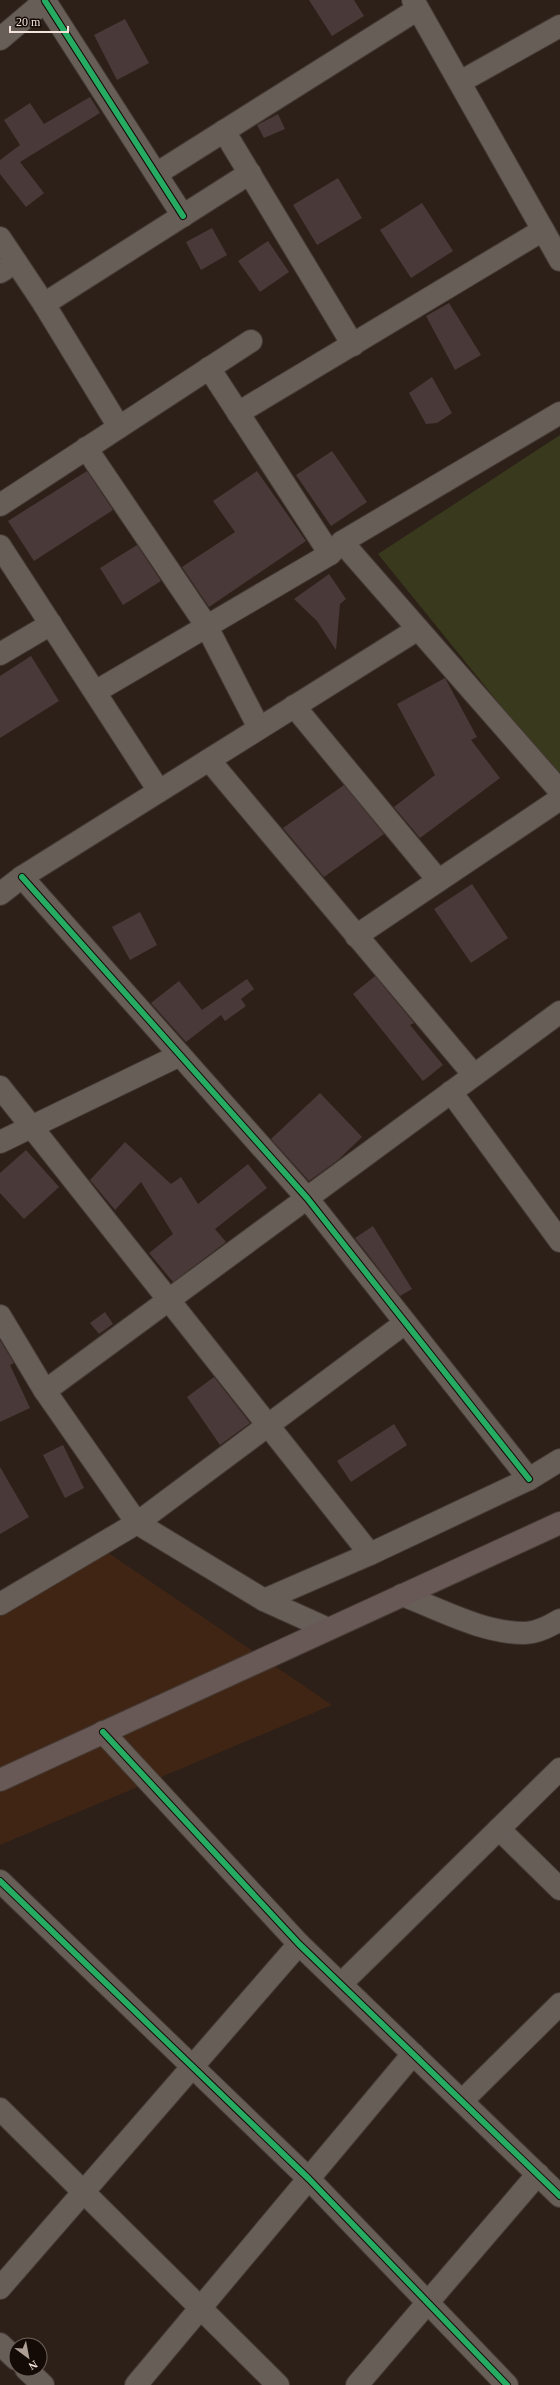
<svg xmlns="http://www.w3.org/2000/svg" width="560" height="2385" viewBox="0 0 560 2385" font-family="Georgia,serif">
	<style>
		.built { fill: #402514 }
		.green { fill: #38391d }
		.building { fill: #493939 }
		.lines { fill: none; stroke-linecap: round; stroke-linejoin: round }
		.minor-casing { stroke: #453a34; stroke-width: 24 }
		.trunk-casing { stroke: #453a34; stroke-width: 24 }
		.minor { stroke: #685e58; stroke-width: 22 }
		.trunk { stroke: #695956; stroke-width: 22 }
		.cycleway-casing { stroke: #150b06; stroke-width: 8 }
		.cycleway { stroke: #26ab63; stroke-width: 6 }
	</style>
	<rect width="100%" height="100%" fill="#2d2018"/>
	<!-- built -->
	<polygon class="built" points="101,1548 332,1705 0,1845 0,1593"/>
	<!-- green -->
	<polygon class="green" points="560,435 560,773 557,775 378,554"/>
	<!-- building -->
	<g class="building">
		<polygon points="309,0 354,0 364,16 332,36"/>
		<polygon points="125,19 149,63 117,80 94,35"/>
		<polygon points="90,97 100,113 20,162 44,193 26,207 0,174 0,160 20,145 4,120 30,103 44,124"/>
		<polygon points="278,114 285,129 264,138 257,125"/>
		<polygon points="338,178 362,218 317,245 293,205"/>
		<polygon points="422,203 453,251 411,278 380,230"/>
		<polygon points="212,228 227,255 201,270 186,242"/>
		<polygon points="268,241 289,272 260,292 238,261"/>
		<polygon points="449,303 481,355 455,370 426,316"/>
		<polygon points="432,377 452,413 437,423 426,424 409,393"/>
		<polygon points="332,451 367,502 331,526 296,475"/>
		<polygon points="87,471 113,510 34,561 8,521"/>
		<polygon points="257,471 306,541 209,607 182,567 235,532 213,501"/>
		<polygon points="137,545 161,581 123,605 100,568"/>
		<polygon points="329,574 346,599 340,604 336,650 317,621 294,599"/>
		<polygon points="31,656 59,701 0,738 0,676"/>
		<polygon points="445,678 477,737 471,740 500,778 420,838 394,807 435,775 397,704"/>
		<polygon points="344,785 384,834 324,877 283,828"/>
		<polygon points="472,884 508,938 471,963 434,909"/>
		<polygon points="140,912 157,945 130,960 112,927"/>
		<polygon points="375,976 414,1023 410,1025 443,1065 423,1081 353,994"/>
		<polygon points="247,979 254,989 241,999 246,1006 225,1021 221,1015 186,1042 151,1003 179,981 202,1010"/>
		<polygon points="320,1093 362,1137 338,1160 309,1181 271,1139"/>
		<polygon points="125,1142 171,1184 181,1177 198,1204 248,1164 267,1188 215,1229 226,1242 173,1282 149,1253 173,1234 141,1182 115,1210 90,1180"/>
		<polygon points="26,1150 59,1187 24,1219 0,1193 0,1173"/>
		<polygon points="373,1226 412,1289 400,1296 355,1238"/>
		<polygon points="105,1312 113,1324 99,1334 90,1323"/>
		<polygon points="0,1340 14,1363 10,1365 30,1408 0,1422"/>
		<polygon points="214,1377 250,1423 220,1445 187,1397"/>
		<polygon points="394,1424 407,1445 351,1482 337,1461"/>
		<polygon points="63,1445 84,1488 65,1498 43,1455"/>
		<polygon points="0,1467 29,1517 0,1534"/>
	</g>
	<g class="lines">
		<defs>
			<g id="minor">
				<polyline points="413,0 560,260"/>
				<polyline points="45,1 183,216"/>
				<polyline points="0,39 46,0"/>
				<polyline points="460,82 560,26"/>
				<polyline points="224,131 353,345"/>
				<polyline points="156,174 418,9"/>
				<polyline points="0,238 44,304 119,427"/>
				<polyline points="0,272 16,262"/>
				<polyline points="44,304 250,173"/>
				<polyline points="209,368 330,554"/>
				<polyline points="238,413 543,230"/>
				<polyline points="86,448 206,625 259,728"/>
				<polyline points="0,505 251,341"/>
				<polyline points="342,542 560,791"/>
				<polyline points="0,546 159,791"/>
				<polyline points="0,654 51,624"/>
				<polyline points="95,692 330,554 342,542 560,413"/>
				<polyline points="294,706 438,880"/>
				<polyline points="209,760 474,1075"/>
				<polyline points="22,877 307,1198 529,1479"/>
				<polyline points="0,894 22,877 418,629"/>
				<polyline points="356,936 560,799"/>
				<polyline points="0,1087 370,1554"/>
				<polyline points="451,1092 560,1241"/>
				<polyline points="0,1142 180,1055"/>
				<polyline points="0,1316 45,1391 137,1523 264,1600 328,1629"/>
				<polyline points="45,1391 560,1012"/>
				<path d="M402,1595C442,1610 482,1633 525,1633C537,1633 550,1626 560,1620"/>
				<polyline points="264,1600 370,1554 529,1479 560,1460"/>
				<polyline points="0,1604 137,1523 405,1323"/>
				<polyline points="103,1732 299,1944 560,2196"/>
				<polyline points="499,1829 560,1889"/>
				<polyline points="0,1881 309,2179 507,2385"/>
				<polyline points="341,1984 560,1769"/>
				<polyline points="462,2101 560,2004"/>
				<polyline points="0,2109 278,2385"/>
				<polyline points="0,2288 299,1944"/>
				<polyline points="0,2344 16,2359"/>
				<polyline points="26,2369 43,2385"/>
				<polyline points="136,2385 413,2054"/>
				<polyline points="357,2385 538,2174"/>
			</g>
			<polyline id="trunk" points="0,1780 560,1523"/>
		</defs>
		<!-- minor casing -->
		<use href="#minor" class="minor-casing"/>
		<!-- trunk casing -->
		<use href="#trunk" class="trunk-casing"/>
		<!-- minor -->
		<use href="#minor" class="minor"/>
		<!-- trunk -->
		<use href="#trunk" class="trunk"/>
		<defs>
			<g id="cycleway">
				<polyline points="45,1 183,216"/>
				<polyline points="22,877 307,1198 529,1479"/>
				<polyline points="103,1732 299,1944 560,2196"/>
				<polyline points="0,1881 309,2179 507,2385"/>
			</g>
		</defs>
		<!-- cycleway casing -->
		<use href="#cycleway" class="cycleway-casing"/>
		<!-- cycleway -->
		<use href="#cycleway" class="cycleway"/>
	</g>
	<!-- north arrow -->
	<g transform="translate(28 2357) rotate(148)"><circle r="19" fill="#150b06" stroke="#6e615b"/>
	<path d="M0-3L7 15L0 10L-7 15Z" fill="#ae9f96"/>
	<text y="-6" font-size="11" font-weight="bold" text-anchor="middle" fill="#f3e3da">N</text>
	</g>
	<!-- scale -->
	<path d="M10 26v6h58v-6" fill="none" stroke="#f3e3da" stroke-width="2"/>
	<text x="16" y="26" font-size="12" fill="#f3e3da" stroke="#150b06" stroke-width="3" paint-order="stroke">20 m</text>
</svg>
